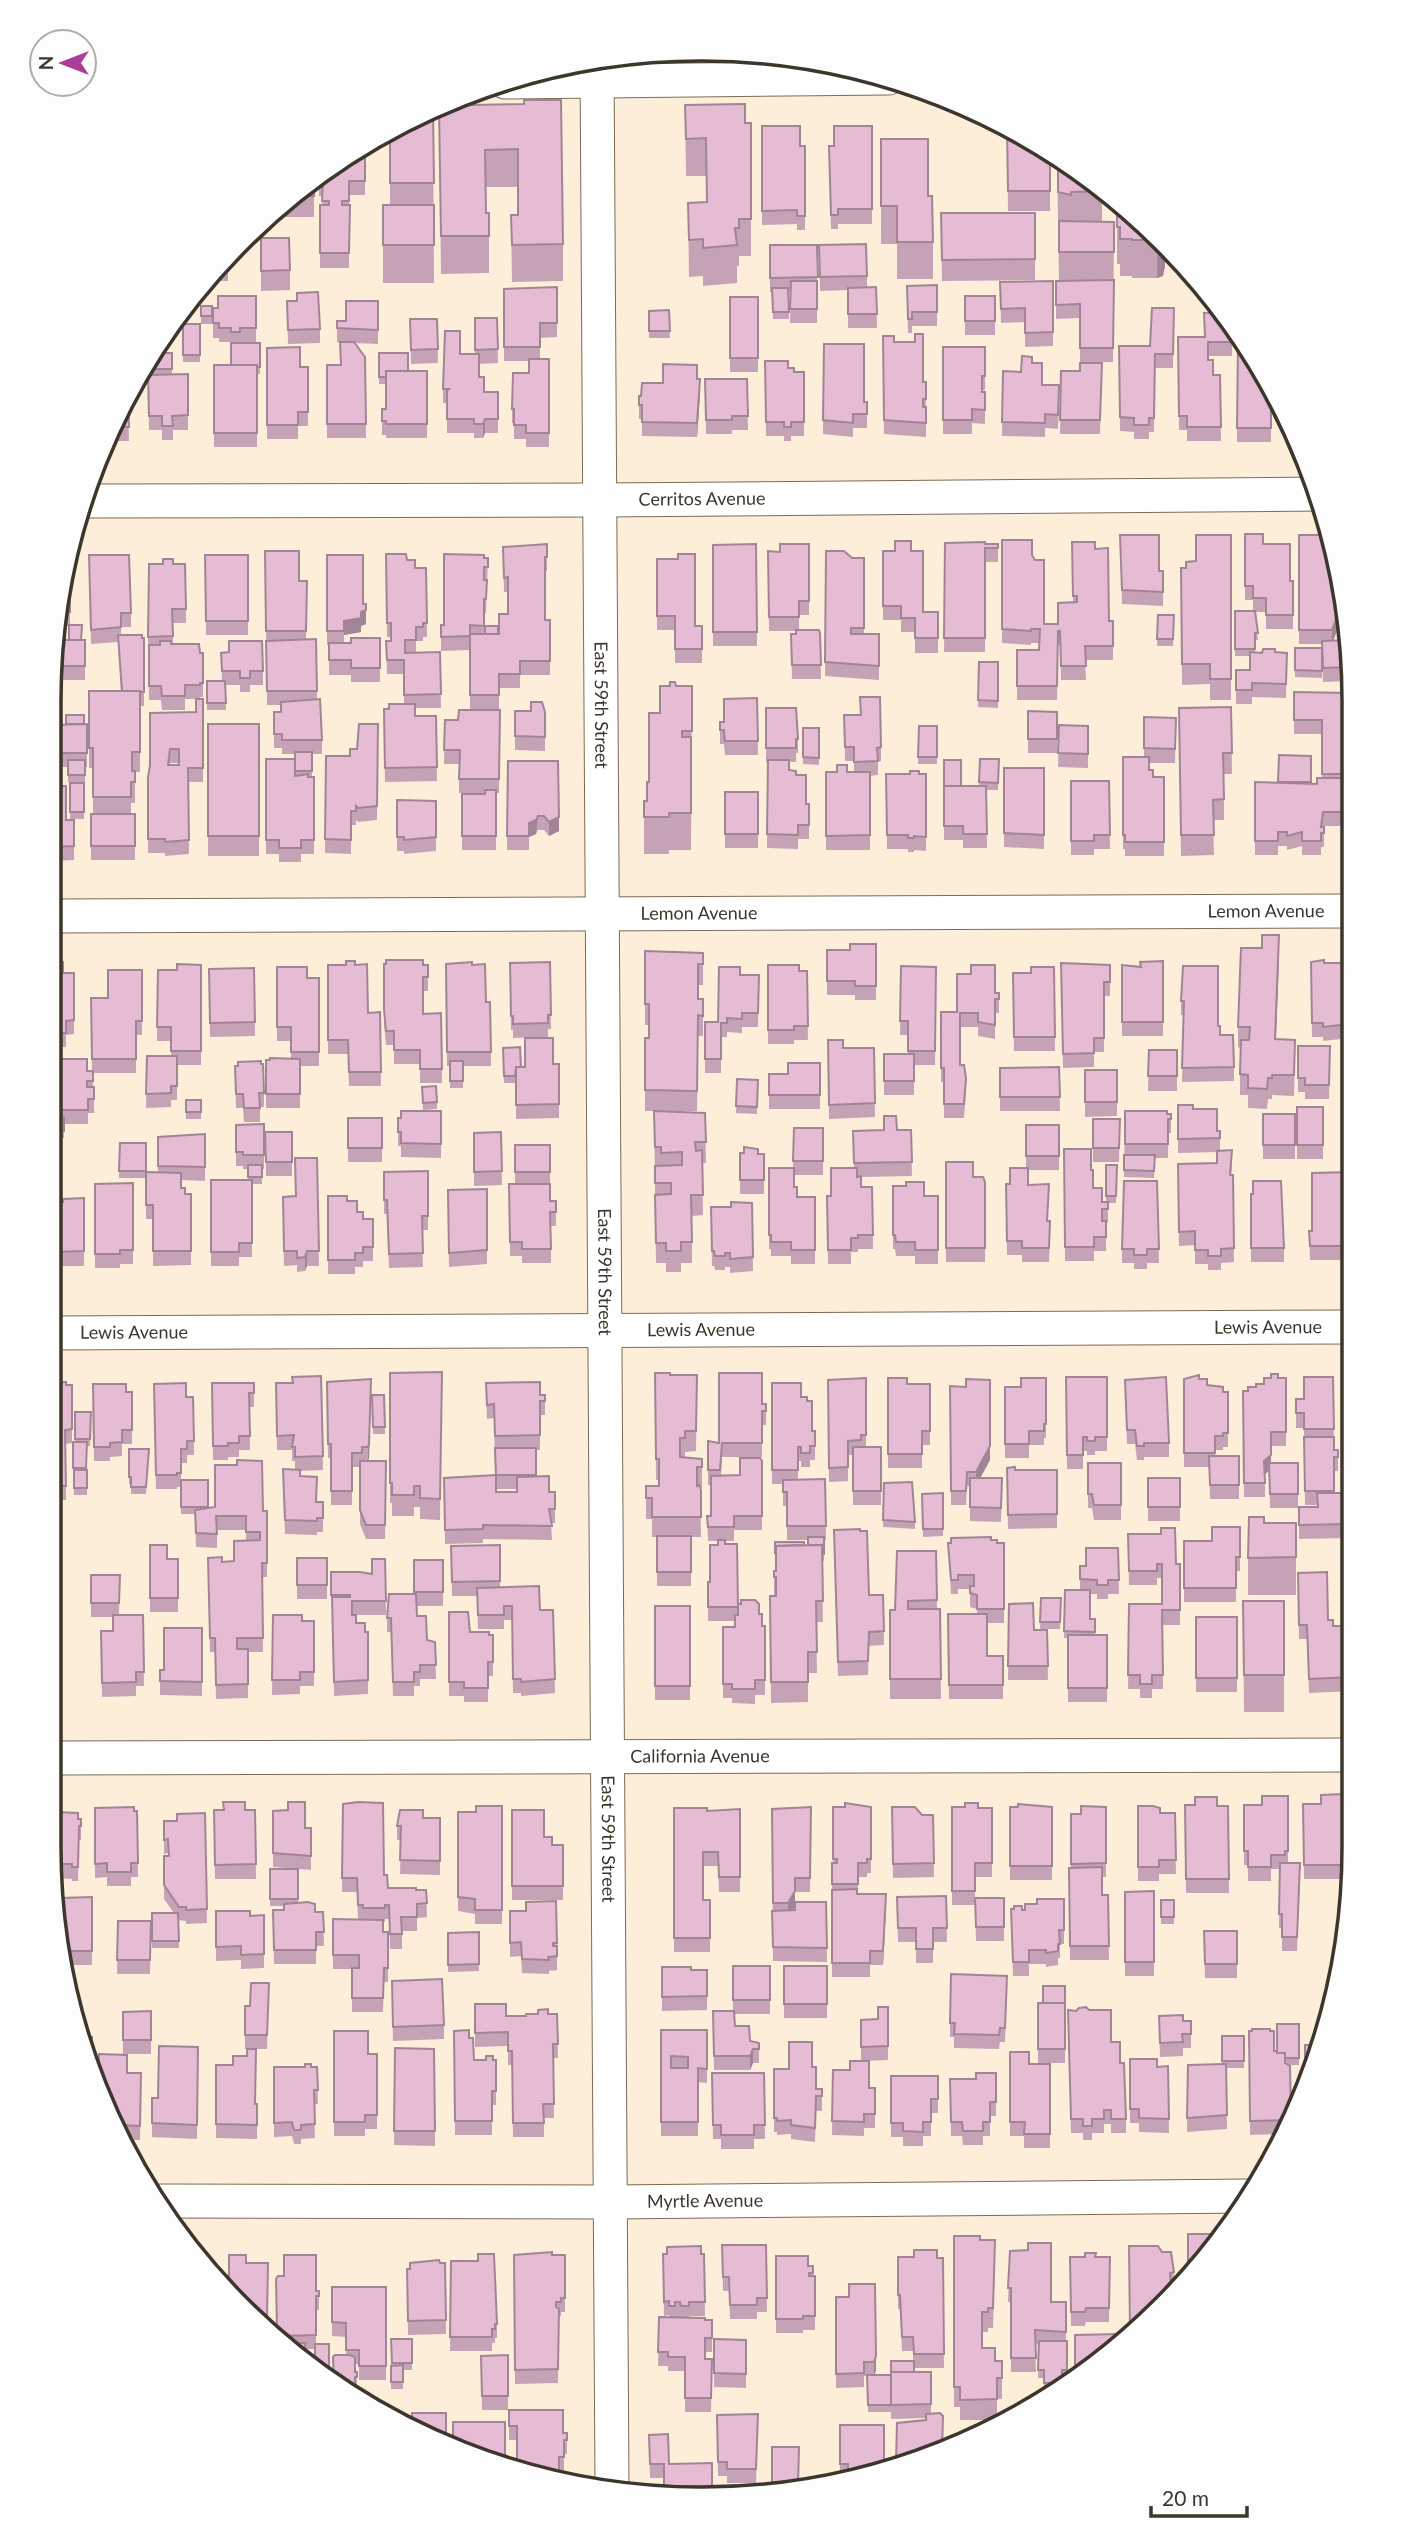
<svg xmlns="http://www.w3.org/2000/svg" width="1403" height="2548" viewBox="0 0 1403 2548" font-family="Lato,sans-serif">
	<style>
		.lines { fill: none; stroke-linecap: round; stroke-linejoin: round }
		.minor-casing { stroke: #7c6b55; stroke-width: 35 }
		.minor { stroke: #fff; stroke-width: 33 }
		.wall { fill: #c6a2b7; fill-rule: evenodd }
		.shaded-wall { fill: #a18495 }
		.building { fill: #e6bcd5; stroke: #a18495; stroke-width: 2; fill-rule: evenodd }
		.labels { text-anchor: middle; stroke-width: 6; stroke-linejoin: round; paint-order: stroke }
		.street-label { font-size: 18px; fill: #3d362c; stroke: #fdfdfd }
		.rim { fill: none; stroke: #3d362c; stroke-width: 3.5 }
	</style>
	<rect width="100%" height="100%" fill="#fdeeda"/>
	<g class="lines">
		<defs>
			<g id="minor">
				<path id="s1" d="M597,61L612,2485"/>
				<polyline points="505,82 889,78"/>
				<path id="s2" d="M84,501L602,500L1320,494"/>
				<path id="s3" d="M50,916L1349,911"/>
				<path id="s4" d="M50,1333L1351,1327"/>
				<path id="s5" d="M49,1758L1352,1755"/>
				<path id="s6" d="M161,2201L611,2202L1248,2196"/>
			</g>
		</defs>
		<!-- minor casing -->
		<use href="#minor" class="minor-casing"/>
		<!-- minor -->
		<use href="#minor" class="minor"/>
	</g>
	<!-- wall -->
	<g class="wall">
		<polygon points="524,104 563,244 563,281 512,282 511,215 518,215 518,187 485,187 486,213 489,236 489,273 441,274 439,106"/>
		<polygon points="685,105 745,123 751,123 751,256 739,256 739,266 737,266 737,283 703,286 703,276 689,277 688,203 707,202 706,176 686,176"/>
		<polygon points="433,109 434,283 383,283 383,205 390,205 390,140 395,140"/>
		<polygon points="762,126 800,146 805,146 805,230 797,230 797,224 762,225"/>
		<polygon points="872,126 872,224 838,224 838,229 831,229 829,146 834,146"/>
		<polygon points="1007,127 1050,153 1050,211 1008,211"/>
		<polygon points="881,139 928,196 933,242 933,279 897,279 897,244 881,244"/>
		<polygon points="365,146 365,195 349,195 349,268 320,268 320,205 322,205 323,196 319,196 319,175"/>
		<polygon points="1057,158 1102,190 1102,221 1114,222 1113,362 1080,362 1080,318 1056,319 1056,281 1059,281"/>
		<polygon points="304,184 314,196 314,217 273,217 273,213"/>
		<polygon points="1117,201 1165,248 1165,266 1163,276 1157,278 1132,278 1132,276 1120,276 1120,264 1117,264"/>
		<polygon points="941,213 1035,213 1035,280 942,281"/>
		<polygon points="261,238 290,270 290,290 261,291"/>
		<polygon points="770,245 817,245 817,323 790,323 791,292 788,292 789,319 773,319 772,292 770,292"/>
		<polygon points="819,245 867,276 867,287 876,287 877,328 848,328 848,290 820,291"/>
		<polygon points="228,256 228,281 204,281 211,272"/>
		<polygon points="1053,281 1053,346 1025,347 1025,322 1001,323 1000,282"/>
		<polygon points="907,286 937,312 937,326 912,326 912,333 908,333"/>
		<polygon points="557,287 557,337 540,338 540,359 549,359 549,447 526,447 526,439 514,439 514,423 512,423 512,409 529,373 529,361 504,361 504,289"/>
		<polygon points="256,296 256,342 260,343 260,374 257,374 257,447 214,447 214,365 231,365 231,342 219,342 219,338 213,338 213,308 218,308"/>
		<rect x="965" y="296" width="30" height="39"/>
		<rect x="730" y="297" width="28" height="75"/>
		<polygon points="287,301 320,329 320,343 288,344"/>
		<polygon points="378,301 378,344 354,343 365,357 366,438 327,438 327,365 340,365 340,343 337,342 337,321 346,321"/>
		<rect x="201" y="306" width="11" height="18"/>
		<polygon points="1174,308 1173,368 1155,368 1154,432 1149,432 1149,439 1134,439 1134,432 1120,431 1119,346 1150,346"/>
		<polygon points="669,310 670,338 649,338 649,311"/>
		<polygon points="475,318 497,318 498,363 479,364 479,377 484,392 498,392 498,433 485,433 483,438 474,438 474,433 447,433 447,403 443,403 443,389 460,354 475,354"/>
		<polygon points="410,319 437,319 438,363 411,364"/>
		<rect x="183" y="324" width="17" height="38"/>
		<polygon points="1232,325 1232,356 1208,356 1208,360 1213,375 1220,375 1221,441 1187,441 1187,430 1179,430 1178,337 1204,337"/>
		<polygon points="883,336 894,342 923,382 926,382 926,437 884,434"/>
		<polygon points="1238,340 1271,395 1271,442 1237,442"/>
		<polygon points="824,344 864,402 867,402 867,428 853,428 853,437 823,434"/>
		<polygon points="943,347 985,347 985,390 982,390 982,392 985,392 985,424 972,423 972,434 943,434"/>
		<polygon points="267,348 300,367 308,367 308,426 298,426 298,439 267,439"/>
		<polygon points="172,353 172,374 188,374 188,430 173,430 173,440 162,440 162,430 149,430 148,376 144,376 144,365"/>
		<polygon points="379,353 408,371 427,371 427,438 386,438 386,435 382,435 382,409 386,409 386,384 379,384"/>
		<polygon points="765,361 788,368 794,372 804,372 804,436 791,436 791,441 784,441 784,436 766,436"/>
		<polygon points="1032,363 1042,385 1059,399 1058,429 1045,428 1045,437 1002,436 1003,371 1021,372"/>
		<polygon points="1102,363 1100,434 1060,434 1061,371 1080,371"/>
		<polygon points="705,379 747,379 748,430 732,430 732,434 706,434"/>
		<polygon points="663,383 700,393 697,437 642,436 642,419 639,419 639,396 641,396"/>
		<polygon points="132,386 132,398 128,401 129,441 109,441"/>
		<polygon points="1245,534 1263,544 1290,581 1293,581 1293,629 1266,629 1266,612 1255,612 1258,640 1255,640 1255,653 1287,653 1286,698 1252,697 1252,704 1236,704 1236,670 1250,670 1250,656 1235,656 1235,611 1253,611 1253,600 1245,600"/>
		<polygon points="1120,535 1159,571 1163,571 1163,606 1122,604"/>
		<polygon points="1231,535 1231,700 1210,700 1210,684 1182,685 1181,568 1186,568 1196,561"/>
		<polygon points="1322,538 1339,625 1333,641 1349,640 1349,681 1323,682 1322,655 1322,678 1295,677 1295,648 1322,648 1322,644 1299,644 1299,549"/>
		<polygon points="1002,540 1032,555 1044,624 1058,624 1073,602 1072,542 1095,549 1109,621 1113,621 1113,660 1085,660 1086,680 1061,680 1060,645 1058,645 1057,700 1017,700 1017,650 1039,650 1040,643 1031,643 1031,645 1002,643"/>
		<polygon points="945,543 998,544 998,562 985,562 985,652 944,652"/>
		<polygon points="547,544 547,571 545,571 545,620 550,620 550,675 520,675 520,688 499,688 499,709 470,709 470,650 441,651 441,625 444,625 484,558 488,558 486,613 484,613 484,634 498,626 508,614 508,592 504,592 503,547"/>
		<polygon points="756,544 757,646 713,646 713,545"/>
		<polygon points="809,544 809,615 799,615 799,630 820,633 821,679 792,679 791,634 796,634 796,631 769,631 768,551 780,552"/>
		<polygon points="265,551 299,581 307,581 306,639 316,639 317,699 322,740 322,754 312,754 312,777 314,777 314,854 301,854 301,862 279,862 279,854 266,854 266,759 295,776 295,754 282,754 282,748 274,748 274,712 281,712 281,705 267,705"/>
		<polygon points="826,551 852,558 864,558 864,634 879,634 879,680 825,676"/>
		<polygon points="883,551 911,551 923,612 938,612 938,653 915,653 915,632 901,632 901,620 883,620"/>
		<polygon points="386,554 407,560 415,568 426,568 427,637 423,637 423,641 416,641 416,653 440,652 441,708 415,708 415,716 436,716 437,781 385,782 384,709 389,709 404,704 404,674 387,674 386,641 391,641 391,637 387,637"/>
		<polygon points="89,555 131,613 131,627 121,627 121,635 144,638 144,706 140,706 140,772 135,772 135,803 131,803 131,814 135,814 135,860 91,860 91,814 93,814 93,768 89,768 89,691 121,691 118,642 91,644"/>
		<polygon points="205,555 248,555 248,635 206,635"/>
		<polygon points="327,555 363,604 366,624 361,626 361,632 344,635 344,643 351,643 380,638 380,682 351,682 351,675 329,675 329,645 327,645"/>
		<polygon points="657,559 695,626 702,626 702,663 675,663 675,630 657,630"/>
		<path d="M173,564H185L186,623H173V644L200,653H203V697H200V699H203V782H188L189,854L165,856V853H148V777L196,712V699H185V710H162L161,700H149L148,637ZM170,763H179V765H170Z"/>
		<path d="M66,566H70V625L82,640H85V680H56V650H52ZM59,626H69V640H59Z"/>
		<polygon points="1158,615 1174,615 1173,646 1157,646"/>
		<polygon points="221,653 263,671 263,685 250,685 250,692 240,692 240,685 225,685 226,710 207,710 207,681 222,681"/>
		<polygon points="979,662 998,662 998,708 978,707"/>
		<polygon points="676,686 692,686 691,850 669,850 669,854 644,854 644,801 647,801 649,782 660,713"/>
		<polygon points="1294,692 1349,693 1349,826 1323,826 1323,827 1324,827 1324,847 1321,847 1321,855 1302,855 1302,846 1287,850 1287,846 1278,846 1278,855 1255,855 1255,782 1278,783 1311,756 1311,784 1317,784 1322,778 1322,734 1294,734"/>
		<polygon points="757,698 758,755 725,755 724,744 720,744 720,722 724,722"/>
		<polygon points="1231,707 1232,774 1224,774 1224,820 1213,820 1214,855 1181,856 1179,729"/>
		<polygon points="766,708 798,739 798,753 796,753 796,762 789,762 789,770 796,775 806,804 809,804 809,839 798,839 798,849 767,848 768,762 766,762"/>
		<polygon points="500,710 499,793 496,793 496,850 462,850 462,794 485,794 485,793 459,793 459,764 444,764 445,720 458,720"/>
		<polygon points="515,711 545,712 545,751 515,750"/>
		<polygon points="1028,711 1057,712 1057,753 1028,753"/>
		<polygon points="844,715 881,747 881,761 878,762 878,775 870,776 870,850 826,850 826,772 854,772 854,761 845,761"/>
		<polygon points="1144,717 1176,718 1175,763 1149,763 1149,770 1153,777 1164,777 1164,856 1125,856 1125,849 1123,849 1123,757 1144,757"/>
		<polygon points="84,724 87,753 87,767 85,767 85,782 68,782 68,767 54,767 53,725"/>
		<rect x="208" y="724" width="51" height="132"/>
		<polygon points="378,724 377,820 358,822 356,820 356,825 351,825 351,854 325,853 326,756 350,756 357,749"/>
		<polygon points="1059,725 1088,726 1088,768 1058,767"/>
		<polygon points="919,726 937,726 937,764 918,764"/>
		<polygon points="803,728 819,728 819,765 803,764"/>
		<polygon points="980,759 999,759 998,790 986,790 987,848 963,848 963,840 944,840 944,760 961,786 979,786"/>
		<polygon points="508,761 559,831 549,836 544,830 538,830 536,834 529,837 529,850 507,850"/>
		<polygon points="1004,768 1044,768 1044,849 1004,847"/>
		<polygon points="886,774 926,774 926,851 914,850 914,852 908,852 908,849 887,849"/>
		<polygon points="1071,781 1109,781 1110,849 1094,849 1094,855 1071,855"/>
		<rect x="70" y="783" width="14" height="36"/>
		<polygon points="50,786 66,820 74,820 74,860 50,861"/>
		<rect x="725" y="792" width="33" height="56"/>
		<polygon points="397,800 436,801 436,851 404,854 404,851 397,851"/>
		<polygon points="876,944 876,1000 855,1000 855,995 827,995 827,950 850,950"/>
		<polygon points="645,951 703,953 703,985 698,985 698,999 703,999 703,1036 698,1036 697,1111 656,1111 705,1113 706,1163 702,1163 703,1215 692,1216 692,1263 681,1263 681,1272 666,1272 666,1263 656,1263 654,1111 645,1111 645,1038 649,1038 649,1025 645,1025"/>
		<polygon points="1279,956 1276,1039 1295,1060 1294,1096 1272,1095 1272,1099 1268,1099 1267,1109 1248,1108 1248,1095 1240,1095 1240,1048 1238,1047 1238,1027"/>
		<polygon points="1163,961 1163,1036 1122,1036 1122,965 1140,966"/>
		<polygon points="50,962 63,973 74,973 74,1034 66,1035 66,1047 50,1047"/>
		<polygon points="550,962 551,1029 548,1029 548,1037 513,1038 513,1030 511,1030 510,963"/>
		<polygon points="1311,962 1349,963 1350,1016 1348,1016 1349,1038 1323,1041 1323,1037 1312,1037"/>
		<polygon points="1061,963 1110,965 1110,996 1104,996 1104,1052 1094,1052 1094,1067 1063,1068"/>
		<polygon points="384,964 428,965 428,991 423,991 423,1014 441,1013 442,1083 420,1083 420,1064 394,1064 394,1045 386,1045 384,1023"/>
		<polygon points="446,964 472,965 486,1002 490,1002 491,1066 463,1066 463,1088 450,1088 450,1066 447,1066"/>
		<polygon points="201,965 201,1065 177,1065 177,1100 171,1100 171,1107 146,1108 147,1056 171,1056 171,1041 157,1041 158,970 177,970"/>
		<polygon points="328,965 368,1013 380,1012 381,1086 349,1086 348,1054 328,1054"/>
		<polygon points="768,965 799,971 807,971 808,1040 794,1040 794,1044 768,1044"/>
		<polygon points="901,966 936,967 935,1065 914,1065 914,1095 884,1095 884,1054 908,1054 908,1035 900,1035"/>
		<polygon points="1183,966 1220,1035 1234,1067 1234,1081 1182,1082 1184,1015 1181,1015 1181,1001"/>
		<polygon points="277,967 307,978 319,978 319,1066 300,1066 300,1108 266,1108 266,1060 291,1059 291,1041 277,1041"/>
		<polygon points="1054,967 1055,1051 1014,1051 1013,973 1031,973"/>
		<polygon points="254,968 255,1036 210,1037 209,969"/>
		<polygon points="142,970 142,1035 136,1035 136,1073 93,1073 93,1087 94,1087 94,1113 88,1113 88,1124 64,1124 64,1138 52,1138 52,1118 61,1118 60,1059 87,1071 92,1071 91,998 108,998"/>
		<polygon points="740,975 759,975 758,1027 742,1027 742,1033 727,1032 727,1037 721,1037 721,1073 705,1073 705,1022 718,1022"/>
		<polygon points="995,993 999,993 999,1013 995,1013 995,1039 978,1036 978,1027 960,1027 960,1065 966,1092 964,1118 944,1118 944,1082 941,1082 941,1012 957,1012"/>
		<polygon points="828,1040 843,1048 874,1048 875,1117 829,1119"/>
		<polygon points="1298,1046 1330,1046 1329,1099 1305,1099 1305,1092 1298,1092"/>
		<polygon points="503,1048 521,1067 559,1064 559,1118 516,1119 516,1080 515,1083 504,1083"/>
		<polygon points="1149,1050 1177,1050 1177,1091 1148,1091"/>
		<polygon points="820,1063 820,1109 769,1109 769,1074 788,1074"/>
		<polygon points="235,1066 264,1093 264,1107 260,1107 260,1122 244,1122 243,1108 236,1108"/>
		<polygon points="1059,1067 1060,1111 1000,1111 1000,1068"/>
		<polygon points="1085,1070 1117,1070 1117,1116 1085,1117"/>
		<polygon points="737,1079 758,1080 757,1114 736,1113"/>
		<polygon points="422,1087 437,1102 437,1109 423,1110"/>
		<rect x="186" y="1100" width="15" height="19"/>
		<polygon points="1178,1105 1193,1109 1217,1131 1220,1131 1220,1150 1232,1164 1231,1175 1233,1175 1234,1262 1221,1263 1221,1270 1208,1270 1208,1264 1195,1264 1195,1245 1179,1246 1178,1164 1217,1163 1217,1152 1178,1153"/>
		<rect x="1297" y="1107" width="26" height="52"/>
		<polygon points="441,1111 441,1158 401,1157 401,1146 398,1146 398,1118 401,1118"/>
		<polygon points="1125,1111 1171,1114 1171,1133 1168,1133 1168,1158 1155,1158 1154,1178 1124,1177"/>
		<rect x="1263" y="1114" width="32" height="45"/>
		<rect x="348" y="1118" width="34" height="44"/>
		<polygon points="1093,1119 1120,1119 1119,1162 1093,1162"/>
		<polygon points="264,1124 264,1169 262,1169 262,1184 252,1184 252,1257 239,1257 239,1266 211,1266 211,1180 248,1180 248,1169 243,1169 243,1166 236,1166 236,1125"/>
		<polygon points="1026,1125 1059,1125 1059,1170 1028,1170 1028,1185 1050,1235 1049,1262 1022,1262 1022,1255 1007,1255 1006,1184 1010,1184 1026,1168"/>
		<polygon points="794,1128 823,1128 823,1175 794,1175 794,1187 797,1197 815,1197 815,1264 791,1264 791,1256 771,1256 771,1249 769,1249 769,1168 793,1168"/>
		<polygon points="911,1130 912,1176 861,1177 861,1187 872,1187 873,1249 858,1249 858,1252 851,1252 851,1264 828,1264 827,1196 831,1196 854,1168 853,1131"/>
		<polygon points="265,1132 292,1132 292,1176 266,1176"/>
		<polygon points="501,1132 502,1185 474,1186 474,1133"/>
		<polygon points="205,1134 205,1181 181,1180 181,1188 185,1194 191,1194 191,1265 153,1266 153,1219 146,1219 146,1178 119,1178 120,1143 146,1172 158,1173 158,1137"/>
		<polygon points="515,1145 550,1145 550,1201 556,1201 556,1226 551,1226 551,1263 522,1263 522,1256 510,1256 509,1184 515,1184"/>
		<polygon points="1064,1149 1091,1170 1093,1188 1102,1202 1106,1202 1106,1165 1117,1165 1116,1203 1108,1203 1108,1223 1106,1223 1106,1251 1094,1251 1094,1261 1065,1261"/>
		<polygon points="740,1153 764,1154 764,1194 740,1194"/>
		<polygon points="317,1158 319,1266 307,1266 305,1271 297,1272 297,1265 284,1266 283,1197 296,1196"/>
		<polygon points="946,1162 985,1182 985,1262 946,1262"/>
		<rect x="50" y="1164" width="8" height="37"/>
		<polygon points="428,1171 428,1230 422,1230 423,1267 389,1268 387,1214 384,1214 384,1172"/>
		<polygon points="1157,1181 1159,1263 1147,1263 1147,1269 1134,1269 1134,1263 1122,1263 1122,1249"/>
		<polygon points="133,1183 133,1264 120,1264 120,1268 95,1268 95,1184"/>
		<polygon points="893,1186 924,1196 938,1196 938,1264 915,1264 915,1256 896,1256 895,1249 893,1249"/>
		<polygon points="1350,1187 1351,1260 1310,1260 1309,1231 1312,1231"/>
		<polygon points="448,1190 487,1250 487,1264 449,1267"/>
		<polygon points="1251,1194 1253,1194 1284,1248 1284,1262 1251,1262"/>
		<polygon points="328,1196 347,1201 363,1219 373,1219 373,1261 363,1261 363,1267 355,1267 355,1274 328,1274"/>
		<polygon points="84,1198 84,1266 52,1266 50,1207 53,1207 63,1202"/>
		<polygon points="752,1203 753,1271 730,1273 730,1267 725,1267 725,1270 715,1270 714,1266 712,1266 711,1207 731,1207"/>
		<polygon points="442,1372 440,1520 420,1519 420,1507 414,1507 414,1516 392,1516 392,1503 390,1503 390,1373"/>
		<polygon points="655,1373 670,1375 697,1375 696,1451 685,1452 685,1458 702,1459 702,1488 700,1488 701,1537 691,1537 691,1586 657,1586 657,1537 652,1537 652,1519 646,1519 646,1486 659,1486 659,1480 656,1480"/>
		<polygon points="321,1376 323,1470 300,1471 300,1476 317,1502 323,1502 323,1532 317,1532 317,1535 285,1534 283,1469 295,1469 295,1461 292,1461 292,1450 277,1450 276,1383 292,1383"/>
		<polygon points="1066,1377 1107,1377 1107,1451 1095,1451 1095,1455 1087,1455 1087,1451 1083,1451 1083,1469 1067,1469"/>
		<polygon points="1333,1377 1334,1450 1338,1450 1338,1471 1334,1471 1334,1493 1351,1493 1351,1538 1299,1539 1299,1507 1317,1507 1317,1505 1305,1505 1304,1428 1296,1428 1296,1399 1304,1399"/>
		<polygon points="866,1378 866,1447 881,1447 881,1505 853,1505 853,1455 848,1455 848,1481 829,1482 828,1380"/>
		<polygon points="888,1378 907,1384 930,1384 930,1445 922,1445 922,1468 888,1468"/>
		<polygon points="1046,1378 1046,1438 1044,1438 1044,1445 1029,1445 1029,1458 1005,1458 1005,1387 1021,1387"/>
		<polygon points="1278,1378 1286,1378 1286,1446 1271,1446 1271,1463 1298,1463 1298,1508 1270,1508 1269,1470 1265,1475 1265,1497 1244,1497 1243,1391 1248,1391"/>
		<polygon points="1184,1379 1199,1379 1207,1385 1223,1392 1228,1392 1228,1447 1223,1447 1223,1450 1215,1450 1215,1456 1239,1456 1239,1499 1210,1499 1209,1467 1184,1467"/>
		<polygon points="327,1382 371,1393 369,1458 368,1461 386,1461 385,1539 366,1539 360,1524 360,1467 352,1467 352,1505 331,1505 331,1458 328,1458"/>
		<polygon points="212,1383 254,1383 254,1407 249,1407 250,1450 239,1450 239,1457 228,1457 228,1460 213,1460"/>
		<path d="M486,1383L540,1395H545V1415H540V1450H536V1476L549,1492H555V1523H551L552,1540L483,1539V1543L445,1544L444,1478L495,1475L494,1418L487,1419ZM496,1489H517V1492H496Z"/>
		<polygon points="772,1383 801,1397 812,1431 815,1431 815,1460 810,1460 810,1467 801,1467 801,1461 798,1461 798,1480 825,1479 826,1540 824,1540 824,1561 822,1561 823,1622 816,1622 817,1673 808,1673 808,1702 771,1703 770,1596 774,1596 774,1571 776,1571 775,1542 808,1545 808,1540 787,1540 787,1506 783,1506 783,1484 772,1484"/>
		<polygon points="93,1384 126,1392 132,1392 132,1444 122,1444 122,1456 110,1457 110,1461 94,1461"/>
		<polygon points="154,1384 186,1397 193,1397 194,1455 187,1455 187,1463 181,1463 181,1480 208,1480 208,1508 267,1511 267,1577 262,1577 263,1652 248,1652 248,1698 216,1699 215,1652 210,1652 208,1572 222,1562 234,1561 246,1541 246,1530 217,1530 217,1548 196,1547 195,1514 181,1514 181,1487 177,1487 177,1489 156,1489"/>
		<polygon points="72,1385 72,1443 66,1444 66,1500 49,1500 50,1386"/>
		<polygon points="950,1386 990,1460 980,1478 1002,1478 1001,1522 970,1521 970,1486 967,1486 966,1505 951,1505"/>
		<polygon points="1125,1394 1169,1443 1169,1457 1144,1457 1144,1460 1137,1460 1135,1444 1127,1444"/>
		<polygon points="372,1395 384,1395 385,1434 373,1434"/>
		<polygon points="762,1404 766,1404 766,1425 762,1425 762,1457 722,1457 721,1476 740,1475 762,1461 762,1530 734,1530 734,1541 725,1541 725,1544 737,1544 738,1615 759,1614 762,1626 765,1626 765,1695 755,1695 755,1704 732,1703 732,1698 723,1698 723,1627 735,1627 735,1621 708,1621 708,1582 710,1582 718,1545 718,1541 708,1541 707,1516 711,1516 711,1485 708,1485 708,1441 719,1443"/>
		<polygon points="75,1412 91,1412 90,1446 87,1446 87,1495 74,1495 73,1442 75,1442"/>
		<polygon points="129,1449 149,1449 146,1494 131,1494 131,1484 129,1484"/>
		<polygon points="1088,1463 1121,1463 1121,1520 1094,1520 1092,1508 1088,1508"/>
		<polygon points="1007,1468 1015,1470 1057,1470 1057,1528 1008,1529"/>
		<rect x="1148" y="1478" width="32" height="43"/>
		<polygon points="884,1483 915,1522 915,1529 883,1527"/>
		<polygon points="943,1493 943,1536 923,1537 922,1494"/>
		<polygon points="1264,1523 1296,1523 1296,1595 1248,1595 1248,1558"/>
		<polygon points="1240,1527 1240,1571 1236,1571 1236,1602 1184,1602 1184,1541 1212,1541"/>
		<polygon points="1128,1534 1176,1564 1180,1564 1180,1625 1162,1625 1163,1689 1152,1689 1152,1698 1140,1698 1140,1689 1128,1689 1129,1604 1162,1604 1162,1578 1157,1578 1157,1585 1129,1585"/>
		<rect x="49" y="1536" width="2" height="65"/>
		<polygon points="991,1540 997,1543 1004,1543 1004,1623 987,1623 987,1656 1003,1656 1003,1699 949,1699 948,1614 977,1614 977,1609 970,1607 970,1589 958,1589 958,1594 951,1594 948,1543"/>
		<polygon points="834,1544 869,1595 883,1595 884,1645 869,1646 868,1675 838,1676"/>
		<polygon points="150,1545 167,1559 178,1559 178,1612 150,1612"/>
		<polygon points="500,1545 500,1587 540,1610 553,1610 555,1693 521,1696 521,1693 513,1693 512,1620 504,1620 504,1629 478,1629 477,1596 452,1596 451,1546"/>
		<polygon points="1118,1548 1119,1594 1108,1594 1108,1599 1097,1599 1097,1594 1090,1594 1090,1619 1095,1619 1095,1635 1107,1635 1107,1702 1068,1702 1068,1638 1064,1638 1065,1590 1080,1590 1080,1566 1086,1566"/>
		<polygon points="936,1551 937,1609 940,1609 941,1699 890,1699 890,1610 895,1610"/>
		<rect x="297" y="1558" width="30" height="41"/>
		<polygon points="385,1559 386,1615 352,1615 356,1623 365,1632 368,1632 368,1694 334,1696 331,1572 372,1574"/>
		<polygon points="414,1560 443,1560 443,1606 417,1606 417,1616 427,1640 435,1642 436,1679 420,1679 420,1686 414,1686 414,1696 393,1696 391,1632 387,1632 387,1618 414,1594"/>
		<polygon points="1298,1573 1333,1626 1352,1626 1352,1691 1309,1693 1307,1639 1299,1639"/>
		<polygon points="91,1575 120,1575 119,1615 143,1615 144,1686 136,1686 136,1696 102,1697 101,1631 113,1631 113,1617 91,1617"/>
		<polygon points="1041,1598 1061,1598 1060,1629 1040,1629"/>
		<polygon points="1243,1601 1284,1601 1284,1712 1244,1712"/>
		<polygon points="1009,1604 1034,1630 1047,1630 1048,1680 1008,1680"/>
		<rect x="655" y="1606" width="35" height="94"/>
		<polygon points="449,1612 470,1632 493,1635 493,1676 488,1676 488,1702 464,1702 464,1696 449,1696"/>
		<polygon points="273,1615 302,1621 314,1621 314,1686 300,1686 300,1694 272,1695"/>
		<rect x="1196" y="1617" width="41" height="75"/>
		<polygon points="202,1628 202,1696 160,1695 160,1670 164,1670"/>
		<polygon points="1343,1794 1344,1879 1304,1879 1303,1804 1321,1804"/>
		<polygon points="1288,1796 1288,1863 1300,1877 1297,1951 1282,1951 1282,1928 1279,1928 1280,1869 1271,1869 1271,1881 1248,1881 1248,1865 1244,1865 1244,1805 1262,1805"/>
		<polygon points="343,1804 384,1875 388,1888 426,1890 427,1917 417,1918 417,1931 402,1931 402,1949 390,1949 389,1919 385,1919 385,1922 383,1922 383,1932 388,1932 388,1982 384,1982 383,2012 352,2012 352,1969 333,1969 333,1919 363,1920 358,1919 357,1892 342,1892"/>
		<polygon points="1185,1805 1228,1806 1229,1893 1186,1893"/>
		<polygon points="502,1806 502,1924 475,1924 475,1914 458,1911 458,1812 476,1812"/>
		<polygon points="1138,1806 1160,1813 1175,1813 1176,1874 1159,1874 1159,1881 1138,1881"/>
		<polygon points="811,1807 810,1892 795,1892 795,1902 826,1902 827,1962 773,1961 772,1809"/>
		<polygon points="833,1807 871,1807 871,1873 867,1873 867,1877 858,1877 858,1894 886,1908 883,1965 870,1965 870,1977 832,1977 832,1863 833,1863"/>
		<polygon points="892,1807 922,1815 933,1815 934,1877 893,1878"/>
		<polygon points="952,1807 992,1808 992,1877 975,1877 975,1898 1004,1898 1004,1941 976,1941 975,1905 952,1905"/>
		<rect x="1010" y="1807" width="42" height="73"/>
		<polygon points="1106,1807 1106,1877 1102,1877 1102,1895 1108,1895 1109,1960 1070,1960 1069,1868 1071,1868 1071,1814 1081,1814"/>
		<polygon points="95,1808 137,1811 138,1877 131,1877 131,1886 107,1886 107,1877 95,1878"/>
		<polygon points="674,1808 707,1811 740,1809 740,1892 719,1892 718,1866 703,1866 703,1900 710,1900 710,1952 674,1952"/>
		<polygon points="214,1810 255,1810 256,1879 215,1879"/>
		<polygon points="512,1810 552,1845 563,1845 563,1900 512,1900"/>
		<polygon points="273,1811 305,1828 311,1828 311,1870 273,1867"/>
		<polygon points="205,1813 207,1923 186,1924 186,1921 178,1920 179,1948 152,1948 152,1913 174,1913 164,1899 164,1856 168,1856 168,1853 164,1854 164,1821 177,1821"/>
		<polygon points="423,1818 440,1818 440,1875 400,1874 401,1840 397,1840 397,1826"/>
		<polygon points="78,1819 81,1819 81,1840 79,1840 78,1881 72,1881 72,1879 55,1878 55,1882 49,1846"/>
		<polygon points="270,1869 298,1869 298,1903 315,1912 323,1912 324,1946 316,1946 316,1964 274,1964 273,1910 284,1910 284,1906 270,1906"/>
		<polygon points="1154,1891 1154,1976 1125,1976 1125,1892"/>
		<polygon points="946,1896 947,1942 933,1942 933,1963 916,1963 916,1942 898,1942 897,1897"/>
		<polygon points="92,1897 92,1965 69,1965 59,1906"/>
		<polygon points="1064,1899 1064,1944 1060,1944 1060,1958 1058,1958 1058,1965 1046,1967 1046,1964 1029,1964 1029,1976 1013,1976 1011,1909 1025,1910 1037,1904"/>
		<rect x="1161" y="1900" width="13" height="24"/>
		<polygon points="216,1911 250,1916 264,1915 264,1968 241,1969 241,1960 216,1961"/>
		<polygon points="510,1911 557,1943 557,1970 549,1971 549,1974 522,1973 521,1956 510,1957"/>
		<polygon points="118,1921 151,1921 150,1974 117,1974"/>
		<polygon points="1204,1931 1237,1931 1237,1978 1205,1978"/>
		<polygon points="479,1932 479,1971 448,1972 448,1933"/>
		<polygon points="733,1966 770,1966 770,2014 735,2014 735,2026 750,2041 759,2043 759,2063 753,2063 750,2070 714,2070 713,2011 733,2011"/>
		<rect x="784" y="1966" width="43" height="52"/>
		<polygon points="662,1967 691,1970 707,1970 707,2010 662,2011"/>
		<polygon points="1007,1976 1005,2042 1000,2042 999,2049 954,2048 954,2037 950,2037 950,2023"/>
		<polygon points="392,1981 444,2025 444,2039 393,2041"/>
		<polygon points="269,1983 267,2049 256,2049 255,2104 257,2104 257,2139 216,2138 216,2065 233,2065 247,2056 253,2049 245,2049 245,2006 250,2006"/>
		<polygon points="1065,1986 1065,2063 1038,2063 1038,2003 1043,2003"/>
		<polygon points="475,2004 506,2016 557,2014 558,2058 553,2058 554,2118 544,2118 544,2137 513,2137 512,2065 508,2065 508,2046 475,2047"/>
		<polygon points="888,2007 888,2060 861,2061 861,2020 878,2019"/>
		<polygon points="1068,2010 1111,2042 1120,2063 1126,2119 1126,2133 1111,2133 1111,2124 1104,2124 1104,2133 1092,2133 1092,2140 1083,2140 1083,2133 1071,2133"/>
		<polygon points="151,2011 151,2054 123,2054 123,2012"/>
		<polygon points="1159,2016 1183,2021 1191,2021 1191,2048 1183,2048 1183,2056 1160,2057"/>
		<polygon points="1299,2024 1299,2065 1287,2065 1291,2115 1283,2134 1250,2135 1249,2031 1274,2051 1277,2051"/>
		<polygon points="661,2030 707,2030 707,2083 698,2082 698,2136 661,2136"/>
		<polygon points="334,2031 368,2054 377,2054 377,2129 365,2129 365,2136 334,2136"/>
		<polygon points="454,2031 469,2038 474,2060 496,2060 496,2105 492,2105 492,2135 455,2135"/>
		<polygon points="1222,2036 1244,2036 1244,2068 1226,2068 1227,2129 1187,2132 1188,2065 1222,2064"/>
		<polygon points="92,2037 92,2071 84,2057"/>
		<polygon points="198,2047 197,2139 152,2137 152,2098 158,2098"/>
		<polygon points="395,2048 434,2049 435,2146 394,2145"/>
		<polygon points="1010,2052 1029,2064 1050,2064 1050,2148 1024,2148 1024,2136 1010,2136"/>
		<polygon points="1130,2059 1157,2067 1168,2066 1169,2133 1139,2132 1139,2123 1130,2123"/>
		<polygon points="274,2067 317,2067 318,2104 314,2104 315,2138 301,2139 301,2144 294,2144 292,2136 274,2137"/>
		<polygon points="774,2069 789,2069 816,2089 822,2089 822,2111 816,2111 815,2142 791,2139 791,2134 777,2135 777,2132 774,2132"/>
		<polygon points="833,2070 869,2088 875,2088 875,2128 864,2128 864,2136 832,2135"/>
		<polygon points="127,2073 141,2073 140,2140 128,2140 98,2083"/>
		<polygon points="712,2073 764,2073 765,2139 754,2139 754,2149 721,2149 721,2139 713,2139"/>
		<polygon points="996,2073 996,2116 990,2116 990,2136 983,2136 983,2145 963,2145 962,2136 951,2136 950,2079 976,2079"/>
		<polygon points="891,2076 938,2076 938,2113 931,2113 931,2136 923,2136 923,2146 903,2146 903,2137 891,2137"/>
		<polygon points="954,2236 980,2240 995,2260 993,2328 988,2328 988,2332 982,2332 982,2348 995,2361 1002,2361 1002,2399 997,2399 997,2420 960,2420 960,2407 954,2407"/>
		<polygon points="722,2245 766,2245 767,2312 757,2312 757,2319 730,2319 729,2291 723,2291"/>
		<polygon points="1129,2246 1174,2272 1174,2286 1171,2287 1171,2290 1130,2338"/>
		<polygon points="1010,2251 1051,2302 1066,2302 1066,2341 1067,2341 1067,2377 1062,2377 1062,2380 1047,2390 1044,2390 1044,2378 1038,2378 1039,2345 1035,2344 1036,2372 1011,2372 1011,2302 1008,2302"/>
		<polygon points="663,2254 704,2254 705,2316 689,2316 689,2318 712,2320 712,2352 705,2352 705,2359 712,2359 711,2412 685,2412 685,2371 668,2371 668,2366 658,2366 659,2317 669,2317 669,2315 664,2316"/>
		<polygon points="514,2255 565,2255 565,2312 561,2312 561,2316 559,2316 558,2383 515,2384"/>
		<polygon points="776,2256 808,2266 813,2266 813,2276 815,2276 815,2330 803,2330 803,2333 776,2333"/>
		<polygon points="898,2257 943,2258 944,2368 914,2368 914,2372 931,2372 931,2414 926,2420 926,2418 891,2419 891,2412 868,2412 867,2376 864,2376 864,2387 836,2388 836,2297 849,2297 875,2284 876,2370 874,2375 891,2375 913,2361 913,2351 902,2351 900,2309 898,2309"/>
		<polygon points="1070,2257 1110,2257 1109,2322 1086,2322 1085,2326 1071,2326"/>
		<polygon points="451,2261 497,2324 497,2338 495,2338 495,2343 492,2343 492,2351 450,2351"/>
		<polygon points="445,2263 446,2334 408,2335 407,2269"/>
		<polygon points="284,2276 316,2291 319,2291 319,2310 316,2310 316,2344 329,2344 329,2376 325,2376 315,2367 315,2349 305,2349 305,2357 276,2330"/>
		<polygon points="332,2287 386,2287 386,2380 359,2380 359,2364 355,2364 355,2372 357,2372 357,2391 355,2391 355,2393 363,2400 339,2389 346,2355 346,2337 332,2336"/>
		<polygon points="391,2339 412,2339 412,2370 403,2370 403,2389 391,2389"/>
		<polygon points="714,2339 746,2340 746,2388 714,2387"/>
		<polygon points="508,2355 508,2410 482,2410 481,2356"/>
		<polygon points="509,2410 563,2433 567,2433 567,2454 564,2454 564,2471 559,2471 559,2477 533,2477 517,2440 509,2440"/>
		<polygon points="758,2414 756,2483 727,2483 727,2476 718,2476 717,2415"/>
		<polygon points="840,2425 884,2425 884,2465 840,2475"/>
		<polygon points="649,2435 669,2464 712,2463 712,2494 664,2490 664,2478 650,2478"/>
	</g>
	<!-- shaded-wall -->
	<g class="shaded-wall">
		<polygon points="1158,240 1165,248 1165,266 1163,276 1157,278"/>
		<polygon points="700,379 700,393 697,437 697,423"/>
		<polygon points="132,386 132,398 128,401 128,395"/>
		<polygon points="485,419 485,433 483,438 483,424"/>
		<polygon points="366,610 366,624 361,626 361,632 344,635 344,621"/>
		<polygon points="1339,611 1339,625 1332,644 1332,630"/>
		<polygon points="538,816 536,834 529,837 529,823"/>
		<polygon points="559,817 559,831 549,836 549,822"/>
		<polygon points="1279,935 1279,956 1275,1060 1275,1039"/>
		<polygon points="307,1251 307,1266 305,1271 305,1257"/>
		<polygon points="990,1380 990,1460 976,1486 976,1472"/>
		<polygon points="371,1393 369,1458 368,1461 368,1447"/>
		<polygon points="1271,1432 1271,1469 1264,1475 1264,1461"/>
		<polygon points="795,1891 795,1905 788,1917 788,1903"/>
		<polygon points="886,1894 886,1908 883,1965 883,1951"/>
		<polygon points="753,2049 753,2063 750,2070 750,2056"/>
		<polygon points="876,2356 876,2370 874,2376 874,2362"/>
	</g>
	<!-- building -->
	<g class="building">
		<polygon points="472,100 472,105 524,104 524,100 561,100 563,244 512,245 511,215 518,215 518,149 485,150 486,213 489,213 489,236 441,236 439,106 455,101"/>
		<polygon points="745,104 745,123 751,123 751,219 739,219 739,228 735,228 737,245 703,248 703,239 689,240 688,203 707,202 706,138 686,139 685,105"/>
		<polygon points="431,109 433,109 434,183 390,183 390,140 395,140 395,127 413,116"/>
		<polygon points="762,126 800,126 800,146 805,146 805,216 797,216 797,210 762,211"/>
		<polygon points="834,126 872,126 872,209 838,209 838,215 831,215 829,146 834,146"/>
		<polygon points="1007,127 1027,136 1050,153 1050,191 1008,191"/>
		<polygon points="881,139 928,139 928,196 932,196 933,242 897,242 897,206 881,206"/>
		<polygon points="365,146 365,181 349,181 349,201 342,201 342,205 350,205 349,253 320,253 320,205 329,205 329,201 322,201 323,182 319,182 319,175"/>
		<polygon points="1058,158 1102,190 1102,191 1071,192 1071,195 1058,192"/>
		<polygon points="314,178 314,196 291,196 304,184"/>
		<polygon points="1117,201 1132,211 1158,240 1132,240 1132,239 1120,239 1120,227 1117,227"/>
		<rect x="383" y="205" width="51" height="40"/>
		<polygon points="941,213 1035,213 1035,259 942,260"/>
		<polygon points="1059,221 1114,222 1114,252 1059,252"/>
		<polygon points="261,238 289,238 290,270 261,271"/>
		<polygon points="866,244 867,276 820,277 819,245"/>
		<polygon points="770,245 817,245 818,277 770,278"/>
		<polygon points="228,256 228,267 216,267"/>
		<polygon points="1114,280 1113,348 1080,348 1080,304 1056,305 1056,281"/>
		<polygon points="791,281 817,281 817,309 790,309"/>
		<polygon points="1053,281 1053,332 1025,333 1025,308 1001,309 1000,282"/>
		<polygon points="937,285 937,312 912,312 912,319 908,319 907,286"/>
		<polygon points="557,287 557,323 540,323 540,347 504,347 504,289"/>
		<polygon points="876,287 877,314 848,314 848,288"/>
		<polygon points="772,288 788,288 789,312 773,312"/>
		<polygon points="318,292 320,329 288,330 287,301 297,301 297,293"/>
		<polygon points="218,296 256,296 256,328 240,328 240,332 231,332 231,328 219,328 219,323 213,323 213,308 218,308"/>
		<rect x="965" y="296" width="30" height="25"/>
		<rect x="730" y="297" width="28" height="61"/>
		<polygon points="346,301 378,301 378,330 337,328 337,321 346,321"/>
		<rect x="201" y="306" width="11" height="10"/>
		<polygon points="1152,308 1174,308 1173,354 1155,354 1154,418 1149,418 1149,425 1134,425 1134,418 1120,417 1119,346 1150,346"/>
		<polygon points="669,310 670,331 649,331 649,311"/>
		<polygon points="1221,312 1232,325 1232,342 1208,342 1208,360 1213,360 1213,375 1220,375 1221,427 1187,427 1187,416 1179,416 1178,337 1205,337 1204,313"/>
		<polygon points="475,318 497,318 498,349 475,350"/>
		<polygon points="410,319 437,319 438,349 411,350"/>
		<rect x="183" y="324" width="17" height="31"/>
		<polygon points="445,331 460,331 460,354 479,354 479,377 484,377 484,392 498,392 498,419 485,419 483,424 474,424 474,419 447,419 447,391 449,389 443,389"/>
		<polygon points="915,334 923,334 923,382 926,382 926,399 923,399 923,407 926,407 926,423 884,420 883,336 894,336 894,342 915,342"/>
		<polygon points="1238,340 1244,340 1271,394 1271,428 1237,428"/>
		<polygon points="340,342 354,342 365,357 366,424 327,424 327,365 341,365"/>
		<polygon points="231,343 260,343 260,367 257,367 257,365 231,365"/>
		<polygon points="824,344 864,344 864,402 867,402 867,414 853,414 853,423 823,420"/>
		<polygon points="300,347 300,367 308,367 308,412 298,412 298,425 267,425 267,348"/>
		<polygon points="943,347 985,347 985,376 982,376 982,392 985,392 985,410 972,409 972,420 943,420"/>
		<polygon points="152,353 172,353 172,369 144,369 144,365"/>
		<polygon points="379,353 408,353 408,371 386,371 386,377 379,377"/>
		<polygon points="1022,356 1032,357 1032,363 1042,363 1042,385 1059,385 1058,415 1045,414 1045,423 1002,422 1003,371 1021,372"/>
		<polygon points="529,359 549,359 549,433 526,433 526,425 514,425 514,409 512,409 513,373 529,373"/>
		<polygon points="765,361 788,361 788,368 794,368 794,372 804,372 804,422 791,422 791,427 784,427 784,422 766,422"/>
		<polygon points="1080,363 1102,363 1100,420 1060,420 1061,371 1080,371"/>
		<polygon points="663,364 697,365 697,379 700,379 697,423 642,422 642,405 639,405 639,396 641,396 642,383 663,383"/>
		<rect x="214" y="365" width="43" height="68"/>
		<polygon points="386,371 427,371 427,424 386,424 386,421 382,421 382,409 386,409"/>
		<polygon points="188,374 188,415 172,416 173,426 162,426 162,416 149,416 148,375"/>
		<polygon points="705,379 747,379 748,416 732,416 732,420 706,420"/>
		<polygon points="128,395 129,427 115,427"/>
		<polygon points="1245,534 1263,534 1263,544 1290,544 1290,581 1293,581 1293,615 1266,615 1266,598 1253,598 1253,586 1245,586"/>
		<polygon points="1120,535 1159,535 1159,571 1163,571 1163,592 1122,590"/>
		<polygon points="1196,535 1231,535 1231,679 1210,679 1210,664 1182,664 1181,568 1186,568 1186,562 1196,561"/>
		<polygon points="1299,535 1322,535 1322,538 1329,547 1332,547 1339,575 1339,611 1332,630 1299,630"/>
		<polygon points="1002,540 1032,540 1032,555 1035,560 1044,560 1044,624 1058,624 1058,603 1077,602 1077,596 1073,596 1072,542 1095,542 1095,549 1108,548 1109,621 1113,621 1113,646 1085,646 1086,666 1061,666 1060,631 1058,631 1057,686 1017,686 1017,650 1039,650 1040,629 1031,629 1031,631 1002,629"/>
		<polygon points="895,541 911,541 911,551 923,551 923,612 938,612 938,638 915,638 915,618 901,618 901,606 883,606 883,551 895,551"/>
		<polygon points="985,542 985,544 998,544 998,548 985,548 985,638 944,638 945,543"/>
		<polygon points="547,544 547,557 545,557 545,620 550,620 550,661 520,661 520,674 499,674 499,695 470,695 470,636 441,637 441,625 444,625 444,554 484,555 484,558 488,558 488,567 484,567 484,580 487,580 486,599 484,599 484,626 470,625 470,634 499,634 499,614 508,614 508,577 504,578 503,547"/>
		<polygon points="756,544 757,632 713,632 713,545"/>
		<polygon points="780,544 809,544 809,601 799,601 799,617 769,617 768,551 780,552"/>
		<polygon points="265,551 299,551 299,581 307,581 306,631 266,631"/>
		<polygon points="826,551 844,551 852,558 864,558 864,628 851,628 851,634 879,634 879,666 825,662"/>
		<polygon points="386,554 406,554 407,560 415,560 415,568 426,568 427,623 423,623 423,627 416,627 416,640 405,640 405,653 440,652 441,694 404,695 404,660 387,660 386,641 391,641 391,623 387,623"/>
		<polygon points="678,554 695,554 695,626 702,626 702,649 675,649 675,616 657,616 657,559 678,559"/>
		<polygon points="89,555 129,555 131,613 121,613 121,627 91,630"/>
		<polygon points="205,555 248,555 248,621 206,621"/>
		<polygon points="327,555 363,555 363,604 366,604 366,610 361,612 361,618 344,621 344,631 327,631"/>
		<polygon points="163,559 173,559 173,564 185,564 186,609 172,609 173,636 148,637 149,564 163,564"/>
		<polygon points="66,566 70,566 70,612 59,612 59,636 54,636"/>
		<polygon points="1235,611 1255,611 1258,633 1255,633 1255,649 1235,649"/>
		<polygon points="1158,615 1174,615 1173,639 1157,639"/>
		<polygon points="69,625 82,625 81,640 69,640"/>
		<rect x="485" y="626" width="13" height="8"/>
		<polygon points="796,630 819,630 820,633 821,665 792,665 791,634 796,634"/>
		<polygon points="118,635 142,635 142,638 144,638 144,692 140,692 140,691 122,691"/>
		<polygon points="351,638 380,638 380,668 351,668 351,660 329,660 329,643 351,643"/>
		<polygon points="316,639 317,691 267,691 266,641"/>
		<rect x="56" y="640" width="29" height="26"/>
		<polygon points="1349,640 1349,667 1323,668 1322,641"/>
		<polygon points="160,641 171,641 171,644 199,644 200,653 203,653 203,683 200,683 200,685 185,685 185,696 162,696 161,686 149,686 149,645 160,645"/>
		<polygon points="229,641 262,641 263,671 250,671 250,678 240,678 240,671 222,671 221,653 229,652"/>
		<polygon points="1295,648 1322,648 1322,671 1295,670"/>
		<polygon points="1263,649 1275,649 1275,652 1287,653 1286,684 1252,683 1252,690 1236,690 1236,670 1250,670 1250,652 1262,653"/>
		<polygon points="979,662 998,662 998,701 978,700"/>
		<polygon points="207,681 225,681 226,703 207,703"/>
		<polygon points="670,682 675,682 676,686 692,686 692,731 682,731 682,737 691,737 691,813 669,813 669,817 644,817 644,801 647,801 647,782 649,782 649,713 660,713 660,686 670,686"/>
		<polygon points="89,691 140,691 140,752 132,752 132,771 135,771 135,782 131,782 131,797 93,797 93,748 89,748"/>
		<polygon points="1294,692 1349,693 1349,774 1322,774 1322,720 1294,720"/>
		<polygon points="860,697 880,697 881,747 877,748 878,761 854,762 854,747 845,747 844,715 861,715"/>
		<polygon points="757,698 758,741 725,741 724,730 720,730 720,722 724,722 724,699"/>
		<path d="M196,699H203V768H188L189,840L165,842V839H148V777L150,765V713L196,712ZM170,749H179V765H168Z"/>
		<polygon points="320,699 322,740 282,740 282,734 274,734 274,712 281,712 281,702"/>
		<polygon points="531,702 542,702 545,712 545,737 515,736 515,711 531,711"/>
		<polygon points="389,704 415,704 415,716 436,716 437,767 385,768 384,709 389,709"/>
		<polygon points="1231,707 1232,753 1223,753 1224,799 1213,800 1214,835 1181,835 1179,708"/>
		<polygon points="766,708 796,708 798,739 796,739 796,748 766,748"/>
		<polygon points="459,710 500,710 499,779 459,779 460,750 444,750 445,720 458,720"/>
		<polygon points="1028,711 1057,712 1057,739 1028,739"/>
		<rect x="66" y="715" width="18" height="9"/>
		<polygon points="1144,717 1176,718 1175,749 1144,748"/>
		<polygon points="87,724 87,753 54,753 53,725"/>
		<rect x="208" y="724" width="51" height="112"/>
		<polygon points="359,724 378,724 377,806 358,808 356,806 356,811 351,811 351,840 325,839 326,756 350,756 350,749 357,749"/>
		<polygon points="1059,725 1088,726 1088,754 1058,753"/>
		<polygon points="919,726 937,726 937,757 918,757"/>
		<polygon points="803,728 819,728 819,758 803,757"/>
		<rect x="295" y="752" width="17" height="19"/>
		<polygon points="1279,755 1311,756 1311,782 1278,782"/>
		<polygon points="1123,757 1149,757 1149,770 1153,770 1153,777 1164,777 1164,842 1125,842 1125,835 1123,835"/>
		<polygon points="266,759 295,759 295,776 308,774 308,777 314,777 314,840 301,840 301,848 279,848 279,840 266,840"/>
		<polygon points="980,759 999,759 998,783 979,782"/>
		<rect x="68" y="760" width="17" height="15"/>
		<polygon points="768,760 789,760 789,770 796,771 796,775 806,775 806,804 809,804 809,825 798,825 798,835 767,834"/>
		<rect x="944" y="760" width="17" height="26"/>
		<polygon points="508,761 558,761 559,817 549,822 544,816 538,816 536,820 529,823 529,836 507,836"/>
		<polygon points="837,765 847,765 847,772 870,772 870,835 826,836 826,772 837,772"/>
		<polygon points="1004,768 1044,768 1044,835 1004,833"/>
		<polygon points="910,771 919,771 919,774 926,774 926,837 914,836 914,838 908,838 908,835 887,835 886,774 910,774"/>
		<polygon points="1317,778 1349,778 1349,812 1323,812 1321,827 1324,827 1324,833 1321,833 1321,841 1302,841 1302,832 1287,836 1287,832 1278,832 1278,841 1255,841 1255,782 1317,784"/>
		<polygon points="1071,781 1109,781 1110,835 1094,835 1094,841 1071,841"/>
		<rect x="70" y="783" width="14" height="29"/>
		<polygon points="50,786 66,786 66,820 74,820 74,846 50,847"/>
		<polygon points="944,786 986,786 987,834 963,834 963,826 944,826"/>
		<polygon points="485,790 496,790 496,836 462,836 462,794 485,794"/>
		<rect x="725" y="792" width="33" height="42"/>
		<polygon points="397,800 436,801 436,837 404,840 404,837 397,837"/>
		<rect x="91" y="814" width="44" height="32"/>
		<polygon points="1262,935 1279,935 1275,1039 1295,1040 1294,1075 1272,1075 1272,1078 1268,1078 1267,1089 1248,1088 1248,1075 1240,1074 1241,1040 1249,1040 1250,1027 1238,1027 1241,948 1262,948"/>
		<polygon points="850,944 876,944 876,986 855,986 855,981 827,981 827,950 850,950"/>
		<polygon points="645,951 703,953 703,964 698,964 698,999 703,999 703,1016 698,1015 697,1091 645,1090 645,1038 649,1038 649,1004 645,1004"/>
		<polygon points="386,960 423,960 423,965 428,965 428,977 423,977 423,1014 441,1013 442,1069 420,1069 420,1050 394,1050 394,1031 386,1031 384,1009 384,964 386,964"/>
		<polygon points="1324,960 1324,963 1349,963 1349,1024 1323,1027 1323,1023 1312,1023 1311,962"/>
		<polygon points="346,961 355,961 355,965 367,964 368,1013 380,1012 381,1072 349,1072 348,1040 328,1040 328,965 346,965"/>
		<polygon points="1163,961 1163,1022 1122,1022 1122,965 1141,967 1140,962"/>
		<polygon points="50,962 63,962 63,973 74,973 74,1020 66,1021 66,1033 50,1033"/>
		<polygon points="472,962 472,965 485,964 486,1002 490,1002 491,1052 447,1052 446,964"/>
		<polygon points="550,962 551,1015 548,1015 548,1023 513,1024 513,1016 511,1016 510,963"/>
		<polygon points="1061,963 1110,965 1110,982 1104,982 1104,1038 1094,1038 1094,1053 1063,1054"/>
		<polygon points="177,964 201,965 201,1051 171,1051 171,1027 157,1027 158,970 177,970"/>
		<polygon points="768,965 799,965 799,971 807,971 808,1026 794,1026 794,1030 768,1030"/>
		<polygon points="971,965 995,965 995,993 999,993 999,999 995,999 995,1025 978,1022 978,1013 960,1013 960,1065 964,1065 966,1078 964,1104 944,1104 944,1068 941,1068 941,1012 957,1012 957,974 971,974"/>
		<polygon points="901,966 936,967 935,1051 908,1051 908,1021 900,1021"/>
		<polygon points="1183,966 1218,966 1218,1026 1220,1026 1220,1035 1233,1035 1234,1067 1182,1068 1184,1001 1181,1001"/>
		<polygon points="277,967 307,967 307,978 319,978 319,1052 291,1052 291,1027 277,1027"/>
		<polygon points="719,967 740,967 740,975 759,975 758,1013 742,1013 742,1019 727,1018 727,1023 721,1023 721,1059 705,1059 705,1022 718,1022"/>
		<polygon points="1031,967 1054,967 1055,1037 1014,1037 1013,973 1031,973"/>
		<polygon points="254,968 255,1022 210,1023 209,969"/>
		<polygon points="108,970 142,970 142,1021 136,1021 136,1059 92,1059 91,998 108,998"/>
		<polygon points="525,1038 553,1038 553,1064 559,1064 559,1104 516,1105 516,1067 525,1067"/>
		<polygon points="828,1040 843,1040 843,1048 874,1048 875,1103 829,1105"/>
		<polygon points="1298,1046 1330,1046 1329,1085 1305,1085 1305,1078 1298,1078"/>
		<polygon points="520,1047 521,1067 516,1067 515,1076 504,1076 503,1048"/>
		<polygon points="1149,1050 1177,1050 1177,1076 1148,1076"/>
		<rect x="884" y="1054" width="30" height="27"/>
		<polygon points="147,1056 177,1056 177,1086 171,1086 171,1093 146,1094"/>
		<polygon points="270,1058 300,1059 300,1094 266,1094 266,1060 270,1060"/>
		<polygon points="60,1059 87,1059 87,1071 93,1071 93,1081 87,1081 87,1087 94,1087 94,1099 88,1099 88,1110 61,1110"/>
		<polygon points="261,1061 261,1064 263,1064 264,1093 259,1093 260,1108 244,1108 243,1094 236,1094 235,1066 238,1066 238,1062"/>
		<rect x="450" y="1061" width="13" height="20"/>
		<polygon points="788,1063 820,1063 820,1095 769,1095 769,1074 788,1074"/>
		<polygon points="1059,1067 1060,1097 1000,1097 1000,1068"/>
		<rect x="1085" y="1070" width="32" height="32"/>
		<polygon points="737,1079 758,1080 757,1107 736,1106"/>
		<polygon points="436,1086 437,1102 423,1103 422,1087"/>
		<rect x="186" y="1100" width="15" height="12"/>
		<polygon points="1178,1105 1193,1105 1193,1109 1217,1109 1217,1131 1220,1131 1220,1138 1178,1139"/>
		<rect x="1297" y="1107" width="26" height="38"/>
		<polygon points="401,1111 441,1111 441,1144 401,1143 401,1132 398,1132 398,1118 401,1118"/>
		<polygon points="654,1111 705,1113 706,1142 695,1142 696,1151 702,1150 703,1195 691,1195 692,1242 681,1242 681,1251 666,1251 666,1243 656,1243 655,1195 671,1194 671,1183 655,1183 655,1166 682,1165 682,1152 661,1153 661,1147 655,1147"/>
		<polygon points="1125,1111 1167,1111 1167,1114 1171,1114 1171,1119 1168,1119 1168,1144 1125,1144"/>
		<rect x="1263" y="1114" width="32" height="31"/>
		<polygon points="884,1116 896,1116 897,1130 911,1130 912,1162 854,1163 853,1131 884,1130"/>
		<rect x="52" y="1118" width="12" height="13"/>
		<rect x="348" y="1118" width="34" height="30"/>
		<polygon points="1093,1119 1120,1119 1119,1148 1093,1148"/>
		<polygon points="264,1124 264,1155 243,1155 243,1152 236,1152 236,1125"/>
		<rect x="1026" y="1125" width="33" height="31"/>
		<polygon points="794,1128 823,1128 823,1161 793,1161"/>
		<polygon points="265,1132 292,1132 292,1162 266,1162"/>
		<polygon points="501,1132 502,1171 474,1172 474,1133"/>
		<polygon points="205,1134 205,1167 158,1166 158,1137"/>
		<polygon points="120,1143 146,1143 146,1171 119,1171"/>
		<rect x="515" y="1145" width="35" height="27"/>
		<polygon points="744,1147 758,1149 758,1154 764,1154 764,1180 740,1180 740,1153 744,1153"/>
		<polygon points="1064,1149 1091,1149 1091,1170 1093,1170 1093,1188 1102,1188 1102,1202 1108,1202 1108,1209 1102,1209 1102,1221 1106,1221 1106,1237 1094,1237 1094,1247 1065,1247"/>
		<polygon points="1232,1150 1230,1175 1233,1175 1234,1248 1221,1249 1221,1256 1208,1256 1208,1250 1195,1250 1195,1231 1179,1232 1178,1164 1217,1163 1217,1151"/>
		<polygon points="1124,1155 1155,1155 1154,1171 1124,1170"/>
		<polygon points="295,1158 317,1158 319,1251 307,1251 305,1257 297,1258 297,1251 284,1251 283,1197 296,1196"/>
		<polygon points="946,1162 973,1162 973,1177 983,1177 985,1182 985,1248 946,1248"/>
		<rect x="50" y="1164" width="8" height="23"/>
		<rect x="248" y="1165" width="14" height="12"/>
		<polygon points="1106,1165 1117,1165 1116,1196 1106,1196"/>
		<polygon points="769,1168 794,1168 794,1187 797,1187 797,1197 815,1197 815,1250 791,1250 791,1242 771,1242 771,1235 769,1235"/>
		<polygon points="831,1168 857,1168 857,1177 861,1176 861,1187 872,1187 873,1235 858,1235 858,1238 851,1238 851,1250 828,1250 827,1196 831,1196"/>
		<polygon points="1010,1168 1028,1168 1028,1185 1049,1184 1047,1221 1050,1221 1049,1248 1022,1248 1022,1241 1007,1241 1006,1184 1010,1184"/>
		<polygon points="428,1171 428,1216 422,1216 423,1253 389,1254 387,1200 384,1200 384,1172"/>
		<polygon points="146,1172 181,1173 181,1188 185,1188 185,1194 191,1194 191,1251 153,1251 153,1205 146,1205"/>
		<polygon points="1350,1172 1351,1246 1310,1246 1309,1231 1312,1231 1312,1173"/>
		<polygon points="211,1180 252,1180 252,1243 239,1243 239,1252 211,1252"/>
		<polygon points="1124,1181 1157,1181 1159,1249 1147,1249 1147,1255 1134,1255 1134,1249 1122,1249"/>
		<polygon points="1253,1181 1281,1181 1284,1248 1251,1248 1251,1194 1253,1194"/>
		<polygon points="906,1182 924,1182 924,1196 938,1196 938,1250 915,1250 915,1242 896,1242 895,1235 893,1235 893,1186 906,1186"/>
		<polygon points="133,1183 133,1250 120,1250 120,1254 95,1254 95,1184"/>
		<polygon points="509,1184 550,1184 550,1201 556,1201 556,1212 550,1212 551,1249 522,1249 522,1242 510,1242"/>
		<polygon points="487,1189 487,1250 449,1253 448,1190"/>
		<polygon points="328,1196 347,1196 347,1201 357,1201 357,1212 363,1212 363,1219 373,1219 373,1247 363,1247 363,1253 355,1253 355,1260 328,1260"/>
		<polygon points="84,1198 84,1251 52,1252 51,1217 50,1217 50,1207 53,1207 53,1202 63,1202 63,1199"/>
		<polygon points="731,1202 752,1203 753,1257 730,1259 730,1253 725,1253 725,1256 715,1256 714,1251 712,1251 711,1207 731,1207"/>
		<polygon points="442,1372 440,1499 420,1498 420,1486 414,1486 414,1495 392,1495 392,1483 390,1483 390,1373"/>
		<polygon points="655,1373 670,1373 670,1375 697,1375 696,1431 685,1431 685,1438 680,1438 680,1457 702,1459 702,1467 697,1467 697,1486 699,1485 701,1490 701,1517 652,1517 652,1498 646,1498 646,1486 659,1486 659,1459 656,1459"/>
		<polygon points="719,1373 762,1373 762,1404 766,1404 766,1411 762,1411 762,1443 722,1443 720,1470 708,1470 708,1441 719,1443"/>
		<polygon points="1271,1374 1278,1374 1278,1378 1286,1378 1286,1432 1271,1432 1271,1455 1264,1461 1265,1483 1244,1483 1243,1391 1248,1391 1248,1387 1256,1387 1256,1384 1264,1384 1264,1378 1271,1378"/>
		<polygon points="1199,1375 1199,1379 1207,1379 1207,1385 1223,1387 1223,1392 1228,1392 1228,1433 1223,1433 1223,1436 1215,1436 1215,1453 1184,1453 1184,1379"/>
		<polygon points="321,1376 323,1456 295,1457 295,1447 292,1447 294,1435 277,1436 276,1383 293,1383 292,1377"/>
		<polygon points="1066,1377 1107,1377 1107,1437 1095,1437 1095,1441 1087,1441 1087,1437 1083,1437 1083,1455 1067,1455"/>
		<polygon points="1166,1377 1169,1443 1144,1443 1144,1446 1137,1446 1135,1430 1127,1430 1125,1380"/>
		<polygon points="1304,1377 1333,1377 1334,1429 1304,1429 1304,1413 1296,1413 1296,1399 1304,1399"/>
		<polygon points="866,1378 866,1435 861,1435 861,1440 848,1441 848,1467 829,1468 828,1380"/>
		<polygon points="888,1378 907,1378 907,1384 930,1384 930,1431 922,1431 922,1454 888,1454"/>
		<polygon points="1021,1378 1046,1378 1046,1424 1044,1424 1044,1431 1029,1431 1029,1444 1005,1444 1005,1387 1021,1387"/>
		<polygon points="371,1379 369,1444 368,1447 362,1447 362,1453 352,1453 352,1491 331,1491 331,1444 328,1444 327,1382"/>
		<polygon points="966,1379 990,1380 990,1446 976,1472 967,1472 966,1491 951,1491 950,1386 966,1387"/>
		<polygon points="52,1382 66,1382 66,1385 72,1385 72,1429 65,1430 66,1486 49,1486 50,1386 52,1386"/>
		<polygon points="540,1382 540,1395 545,1395 545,1401 540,1401 540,1435 495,1436 494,1404 487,1405 486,1383"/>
		<polygon points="186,1383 186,1397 193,1397 194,1441 187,1441 187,1449 181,1449 181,1473 177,1473 177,1475 156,1475 154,1384"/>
		<polygon points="212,1383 254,1383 254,1393 249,1393 250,1436 239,1436 239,1443 228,1443 228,1446 213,1446"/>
		<polygon points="772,1383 801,1383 801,1397 807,1397 807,1401 812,1401 812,1431 815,1431 815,1446 810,1446 810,1453 801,1453 801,1447 798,1447 798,1470 772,1470"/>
		<polygon points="93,1384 126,1384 126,1392 132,1392 132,1430 122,1430 122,1442 110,1443 110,1447 94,1447"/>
		<polygon points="372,1395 384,1395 385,1427 373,1427"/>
		<polygon points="75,1412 91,1412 90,1439 75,1439"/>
		<polygon points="1304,1437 1334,1437 1334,1450 1338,1450 1338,1457 1334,1457 1334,1491 1305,1491"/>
		<polygon points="73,1442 87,1442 86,1468 73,1468"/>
		<rect x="853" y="1447" width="28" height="44"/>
		<polygon points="495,1448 536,1448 536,1475 496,1475"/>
		<polygon points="129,1449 149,1449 146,1487 131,1487 131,1477 129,1477"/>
		<polygon points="1209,1456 1239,1456 1239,1485 1210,1485"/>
		<polygon points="740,1458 760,1458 762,1461 762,1516 734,1516 734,1527 708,1527 707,1516 711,1516 711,1476 740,1475"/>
		<polygon points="237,1460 262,1461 263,1511 267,1511 267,1563 262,1563 263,1638 237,1638 237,1649 248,1649 248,1684 216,1685 215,1638 210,1638 208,1558 222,1557 222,1562 234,1561 234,1541 260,1540 260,1532 246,1532 246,1516 216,1516 217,1534 196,1533 195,1510 215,1507 215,1465 237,1465"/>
		<polygon points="360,1461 386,1461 385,1525 366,1525 360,1510"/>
		<polygon points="1088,1463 1121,1463 1121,1505 1094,1505 1092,1494 1088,1494"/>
		<polygon points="1269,1463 1298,1463 1298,1494 1270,1494"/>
		<polygon points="1015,1467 1015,1470 1057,1470 1057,1514 1008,1515 1007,1468"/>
		<polygon points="283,1469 300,1470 300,1476 317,1477 316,1502 323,1502 323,1518 317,1518 317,1521 285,1520"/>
		<rect x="74" y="1470" width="13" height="18"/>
		<polygon points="496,1475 496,1492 517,1492 517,1477 549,1476 549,1492 555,1492 555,1509 549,1509 552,1526 483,1525 483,1529 445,1530 444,1478"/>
		<polygon points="970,1478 1002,1478 1001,1508 970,1507"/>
		<rect x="1148" y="1478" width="32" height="29"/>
		<polygon points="825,1479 826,1526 787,1526 787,1492 783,1492 783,1480"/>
		<rect x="181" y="1480" width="27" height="27"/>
		<polygon points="912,1482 915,1522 883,1520 884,1483"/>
		<polygon points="943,1493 943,1529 923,1529 922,1494"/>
		<polygon points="1317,1493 1351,1493 1351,1524 1299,1525 1299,1507 1318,1507"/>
		<polygon points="1249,1517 1264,1517 1264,1523 1296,1523 1296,1557 1248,1558"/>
		<polygon points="1212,1527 1240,1527 1240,1557 1236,1557 1236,1588 1184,1588 1184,1541 1212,1541"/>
		<polygon points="1161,1528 1175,1528 1176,1564 1180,1564 1180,1610 1162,1610 1163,1675 1152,1675 1152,1684 1140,1684 1140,1675 1128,1675 1129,1604 1162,1604 1162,1564 1157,1564 1157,1571 1129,1571 1128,1534 1161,1534"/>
		<polygon points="860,1529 860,1531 867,1531 869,1595 883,1595 884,1631 869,1632 868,1661 838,1662 834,1530"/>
		<rect x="49" y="1536" width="2" height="51"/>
		<rect x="657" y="1536" width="34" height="36"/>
		<polygon points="808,1537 824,1537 824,1554 822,1554 822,1545 808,1545"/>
		<polygon points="991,1537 991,1540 997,1540 997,1543 1004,1543 1004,1609 977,1609 977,1595 970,1593 970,1586 974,1586 974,1575 958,1575 958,1580 951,1580 948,1543 951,1543 951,1538"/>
		<polygon points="718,1540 725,1540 725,1544 737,1544 738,1607 708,1607 708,1582 710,1582 710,1545 718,1545"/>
		<polygon points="775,1542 804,1542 804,1545 776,1546 775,1554"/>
		<polygon points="150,1545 167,1545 167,1559 178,1559 178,1598 150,1598"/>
		<polygon points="500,1545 500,1581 452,1582 451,1546"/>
		<polygon points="822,1545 823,1601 816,1601 817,1652 808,1652 808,1682 771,1682 770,1596 776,1596 776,1577 774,1577 774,1571 776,1571 776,1546"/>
		<polygon points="1086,1548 1118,1548 1119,1580 1108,1580 1108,1585 1097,1585 1097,1580 1080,1579 1080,1566 1086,1566"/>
		<polygon points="897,1551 936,1551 937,1600 908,1601 908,1609 940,1609 941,1679 890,1679 890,1610 895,1610"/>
		<rect x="297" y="1558" width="30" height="27"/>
		<polygon points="372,1559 385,1559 386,1601 352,1601 352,1615 356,1615 356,1623 365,1623 365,1632 368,1632 368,1680 334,1682 332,1597 350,1597 350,1595 331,1595 331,1572 360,1572 372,1574"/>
		<rect x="414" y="1560" width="29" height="32"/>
		<polygon points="1327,1572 1328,1620 1333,1620 1333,1626 1352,1626 1352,1677 1309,1679 1307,1625 1299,1625 1298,1573"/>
		<polygon points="91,1575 120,1575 119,1603 91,1603"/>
		<polygon points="539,1586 540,1610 553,1610 555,1679 521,1682 521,1679 513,1679 512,1606 504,1606 504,1615 478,1615 477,1588"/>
		<polygon points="1065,1590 1090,1590 1090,1619 1095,1619 1095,1632 1064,1631"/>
		<polygon points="389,1594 416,1594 417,1616 426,1616 427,1640 435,1642 436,1665 420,1665 420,1672 414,1672 414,1682 393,1682 391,1618 387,1618"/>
		<polygon points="1041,1598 1061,1598 1060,1622 1040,1622"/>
		<polygon points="741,1600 755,1600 759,1604 759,1614 762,1614 762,1626 765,1626 765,1680 755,1680 755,1689 732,1689 732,1684 723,1684 723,1627 735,1627 735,1615 738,1615 738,1604 741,1604"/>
		<polygon points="1243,1601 1284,1601 1284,1675 1244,1675"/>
		<polygon points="1033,1603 1034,1630 1047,1630 1048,1666 1008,1666 1009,1604"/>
		<rect x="655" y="1606" width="35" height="80"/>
		<polygon points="449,1612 468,1612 470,1632 489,1632 489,1635 493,1635 493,1662 488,1662 488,1688 464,1688 464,1682 449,1682"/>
		<polygon points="948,1614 987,1614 987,1656 1003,1656 1003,1685 949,1685"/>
		<polygon points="113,1615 143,1615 144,1672 136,1672 136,1682 102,1683 101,1631 113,1631"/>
		<polygon points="273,1615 302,1615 302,1621 314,1621 314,1672 300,1672 300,1680 272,1680"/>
		<rect x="1196" y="1617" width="41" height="61"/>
		<polygon points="164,1628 202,1628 202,1682 160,1681 160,1670 164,1670"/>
		<rect x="1068" y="1635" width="39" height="53"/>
		<polygon points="1343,1794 1344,1865 1304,1865 1303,1804 1321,1804 1321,1795"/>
		<polygon points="1262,1796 1288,1796 1288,1851 1285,1851 1285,1855 1271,1855 1271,1867 1248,1867 1248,1851 1244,1851 1244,1805 1262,1805"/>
		<polygon points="1195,1797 1217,1797 1217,1806 1228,1806 1229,1879 1186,1879 1185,1805 1195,1805"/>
		<polygon points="223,1802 245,1802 245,1810 255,1810 256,1864 215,1865 214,1810 224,1810"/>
		<polygon points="288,1802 305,1802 305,1828 311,1828 311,1856 273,1853 273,1811 288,1810"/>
		<polygon points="358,1802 383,1803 384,1875 387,1875 388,1888 416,1888 416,1890 426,1890 427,1903 417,1904 417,1917 401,1917 402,1934 390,1934 389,1905 385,1905 385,1908 363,1908 363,1905 358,1905 357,1878 342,1878 343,1804"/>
		<polygon points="845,1803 871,1807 871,1859 867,1859 867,1863 858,1863 858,1884 832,1884 832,1863 837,1863 837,1859 833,1859 833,1807 845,1807"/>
		<polygon points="965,1803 978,1803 978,1808 992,1808 992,1863 975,1863 975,1891 952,1891 952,1807 965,1807"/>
		<polygon points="1018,1804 1052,1807 1052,1866 1010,1866 1010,1807 1018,1807"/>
		<polygon points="476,1806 502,1806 502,1910 475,1910 475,1899 458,1897 458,1812 476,1812"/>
		<polygon points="1081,1806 1106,1807 1106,1863 1071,1864 1071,1814 1081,1814"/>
		<polygon points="1138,1806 1153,1806 1160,1808 1160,1813 1175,1813 1176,1860 1159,1860 1159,1867 1138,1867"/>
		<polygon points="134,1807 134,1811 137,1811 138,1863 131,1863 131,1872 107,1872 107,1863 95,1864 95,1808"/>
		<polygon points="811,1807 810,1878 795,1878 795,1891 788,1903 773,1903 772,1809"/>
		<polygon points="892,1807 915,1807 922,1815 933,1815 934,1863 893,1864"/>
		<polygon points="674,1808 707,1808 707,1811 740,1809 740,1877 719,1877 718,1852 703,1852 703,1900 710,1900 710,1938 674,1938"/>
		<polygon points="400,1810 423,1810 423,1818 440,1818 440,1861 400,1860 401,1826 397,1826"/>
		<polygon points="512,1810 544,1810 544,1837 552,1837 552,1845 563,1845 563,1886 512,1886"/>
		<polygon points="56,1812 78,1813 78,1819 81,1819 81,1826 79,1826 78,1867 72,1867 72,1864 55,1864 55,1868 52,1867 49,1846 49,1819 56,1819"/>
		<polygon points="205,1813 207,1909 186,1910 186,1907 179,1907 164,1885 164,1856 169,1856 168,1839 164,1840 164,1821 177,1821 177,1814"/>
		<polygon points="1280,1863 1300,1863 1297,1937 1282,1937 1282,1914 1279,1914"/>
		<polygon points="1102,1867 1102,1895 1108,1895 1109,1946 1070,1946 1069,1868"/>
		<rect x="270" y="1869" width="28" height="30"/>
		<polygon points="857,1889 857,1894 886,1894 883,1951 870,1951 870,1963 832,1963 832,1890"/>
		<polygon points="1154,1891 1154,1962 1125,1962 1125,1892"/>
		<polygon points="946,1896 947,1928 933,1928 933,1949 916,1949 916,1928 898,1928 897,1897"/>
		<polygon points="92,1897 92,1951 66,1951 59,1906 61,1906 61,1898"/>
		<polygon points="975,1898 1004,1898 1004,1927 976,1927"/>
		<polygon points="1037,1899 1064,1899 1064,1930 1059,1930 1060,1944 1058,1944 1058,1951 1046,1953 1046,1950 1029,1950 1029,1962 1013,1962 1011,1909 1014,1909 1014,1906 1022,1906 1022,1910 1025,1910 1025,1904 1037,1904"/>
		<rect x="1161" y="1900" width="13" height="17"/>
		<polygon points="556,1901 557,1943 553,1943 553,1946 557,1946 557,1956 548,1957 549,1960 522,1959 521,1942 510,1943 510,1911 526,1911 526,1902"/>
		<polygon points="308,1902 315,1904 315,1912 323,1912 324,1932 316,1932 316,1950 274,1950 273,1910 284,1910 284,1904"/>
		<polygon points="795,1902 826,1902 827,1948 773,1947 772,1911 795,1910"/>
		<polygon points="216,1911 250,1911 250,1916 264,1915 264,1954 241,1955 241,1946 216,1947"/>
		<polygon points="152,1913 178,1913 179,1941 152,1941"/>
		<polygon points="333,1919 383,1920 383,1932 388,1932 388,1968 384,1968 383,1998 352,1998 352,1968 359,1968 359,1955 333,1955"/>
		<polygon points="118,1921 151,1921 150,1960 117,1960"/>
		<polygon points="1204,1931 1237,1931 1237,1964 1205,1964"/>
		<polygon points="479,1932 479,1964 448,1965 448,1933"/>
		<rect x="733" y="1966" width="37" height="34"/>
		<rect x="784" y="1966" width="43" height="38"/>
		<polygon points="662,1967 691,1967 691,1970 707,1970 707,1996 662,1997"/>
		<polygon points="951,1974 1007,1976 1005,2028 1000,2028 999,2035 954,2034 955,2023 950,2023"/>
		<polygon points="442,1979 444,2025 393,2027 392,1981"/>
		<polygon points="251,1983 269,1983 267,2035 245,2035 245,2006 250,2006"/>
		<rect x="1043" y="1986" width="22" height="17"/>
		<polygon points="1331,1999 1334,1999 1332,2016 1330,2020"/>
		<rect x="1038" y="2003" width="27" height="46"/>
		<polygon points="475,2004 506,2004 506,2016 526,2016 526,2014 538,2014 538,2010 548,2009 548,2014 557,2014 558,2044 553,2044 554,2104 543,2104 544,2123 513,2123 512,2051 508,2051 508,2032 475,2033"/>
		<polygon points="878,2007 888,2007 888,2046 861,2047 861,2020 878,2019"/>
		<polygon points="1086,2007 1089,2010 1111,2010 1111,2042 1120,2042 1120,2063 1124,2063 1126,2119 1111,2119 1111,2110 1104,2110 1104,2119 1092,2119 1092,2126 1083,2126 1083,2119 1071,2119 1068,2010 1076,2011 1079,2008"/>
		<polygon points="151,2011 151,2040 123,2040 123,2012"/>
		<polygon points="713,2011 734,2011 735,2026 749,2026 750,2041 759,2043 759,2049 753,2049 750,2056 714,2056"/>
		<polygon points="1183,2015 1183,2021 1191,2021 1191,2034 1182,2034 1183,2042 1160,2043 1159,2016"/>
		<polygon points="1277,2024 1299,2024 1299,2058 1285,2058 1285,2053 1277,2053"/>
		<polygon points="1252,2029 1270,2029 1270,2031 1274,2031 1274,2051 1277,2051 1277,2053 1285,2053 1285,2063 1290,2066 1291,2115 1288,2120 1250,2121 1249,2031 1252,2031"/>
		<polygon points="469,2030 469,2038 473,2038 474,2060 486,2060 486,2056 493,2056 493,2060 496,2060 496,2091 492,2091 492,2121 455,2121 454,2031"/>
		<path d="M661,2030H707V2069L698,2068V2122H661ZM671,2056L688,2057V2068H671Z"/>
		<polygon points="334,2031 368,2031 368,2054 377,2054 377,2115 365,2115 365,2122 334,2122"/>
		<rect x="1222" y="2036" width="22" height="25"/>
		<polygon points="81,2037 92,2037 92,2061 86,2062 84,2057"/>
		<polygon points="789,2042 812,2042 812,2067 816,2067 816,2089 822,2089 822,2096 816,2096 815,2128 791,2125 791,2120 777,2121 777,2118 774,2118 774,2069 789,2069"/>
		<polygon points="1305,2045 1320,2045 1305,2081"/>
		<polygon points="159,2046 198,2047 197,2125 152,2123 152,2098 158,2098"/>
		<polygon points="395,2048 434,2049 435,2131 394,2131"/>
		<polygon points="247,2049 256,2049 255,2104 257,2104 257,2125 216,2124 216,2065 233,2065 233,2056 247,2056"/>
		<polygon points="1010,2052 1029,2052 1029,2064 1050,2064 1050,2134 1024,2134 1025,2122 1010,2122"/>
		<polygon points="99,2054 127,2055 127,2073 141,2073 140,2126 121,2125 98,2083"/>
		<polygon points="1130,2059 1157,2059 1157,2067 1168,2066 1169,2119 1139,2118 1139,2109 1130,2109"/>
		<polygon points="850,2061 869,2061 869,2088 875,2088 875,2114 864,2114 864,2122 832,2121 833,2070 850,2070"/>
		<polygon points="305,2064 311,2064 311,2067 317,2067 318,2090 314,2090 315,2124 301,2125 301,2130 294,2130 292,2122 274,2123 274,2067 305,2067"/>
		<polygon points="1226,2064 1227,2115 1187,2118 1188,2065"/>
		<polygon points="712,2073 764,2073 765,2125 754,2125 754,2135 721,2135 721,2125 713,2125"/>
		<polygon points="976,2073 996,2073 996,2102 990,2102 990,2122 983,2122 983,2131 963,2131 962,2122 951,2122 950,2079 976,2079"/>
		<polygon points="891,2076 938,2076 938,2099 931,2099 931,2122 923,2122 923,2132 903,2131 903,2123 891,2123"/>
		<polygon points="1188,2234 1216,2234 1188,2268"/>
		<polygon points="954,2236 980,2236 980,2240 995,2240 993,2308 988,2308 988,2312 982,2312 982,2348 995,2348 995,2361 1002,2361 1002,2378 997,2378 997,2399 960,2400 960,2387 954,2387"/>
		<polygon points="1028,2243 1051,2243 1051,2302 1066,2302 1066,2332 1035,2330 1036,2358 1011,2358 1011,2288 1008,2288 1010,2251 1028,2250"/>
		<polygon points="722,2245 766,2245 767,2298 757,2298 757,2305 730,2305 729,2277 723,2277"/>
		<polygon points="701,2246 701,2254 704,2254 705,2302 689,2302 689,2306 681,2306 680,2302 675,2302 675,2306 669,2306 669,2301 664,2302 663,2254 667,2254 667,2247"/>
		<polygon points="1129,2246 1158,2246 1162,2252 1171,2252 1174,2272 1170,2273 1171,2290 1136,2332 1130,2332"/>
		<polygon points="914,2250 937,2250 937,2258 943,2258 944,2354 914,2354 913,2337 902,2337 900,2295 898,2295 898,2257 914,2257"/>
		<polygon points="552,2252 552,2255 565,2255 565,2298 561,2298 561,2302 556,2302 556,2307 559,2309 558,2369 515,2370 514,2255"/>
		<polygon points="1085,2253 1096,2253 1095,2257 1110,2257 1109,2308 1086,2308 1085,2312 1071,2312 1070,2257 1085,2257"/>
		<polygon points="208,2254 208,2267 195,2255"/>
		<polygon points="478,2254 494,2254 497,2324 495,2324 495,2329 492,2329 492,2337 450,2337 451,2261 478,2261"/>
		<polygon points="229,2255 246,2255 246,2263 268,2263 267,2321 229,2286"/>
		<polygon points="284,2255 316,2255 316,2291 319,2291 319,2296 316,2296 316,2335 282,2336 277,2331 276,2279 278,2276 284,2276"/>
		<polygon points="776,2256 808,2256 808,2266 813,2266 813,2273 809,2273 809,2276 815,2276 815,2316 803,2316 803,2319 776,2319"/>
		<polygon points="439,2260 440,2263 445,2263 446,2320 408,2321 407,2269 410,2269 410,2263"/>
		<polygon points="849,2284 875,2284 876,2356 874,2362 864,2362 864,2373 836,2374 836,2297 849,2297"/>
		<polygon points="332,2287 386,2287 386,2366 359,2366 359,2350 346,2350 346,2323 332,2322"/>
		<polygon points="659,2317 705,2318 705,2320 712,2320 712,2338 705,2338 705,2359 712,2359 711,2398 685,2398 685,2357 668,2357 668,2352 658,2352"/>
		<polygon points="1119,2334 1119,2344 1120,2344 1075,2372 1075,2335"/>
		<polygon points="391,2339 412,2339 412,2363 392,2363"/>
		<polygon points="714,2339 746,2340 746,2374 714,2373"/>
		<polygon points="1039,2341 1067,2341 1067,2370 1062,2370 1062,2380 1059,2383 1044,2383 1044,2370 1038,2370"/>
		<polygon points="305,2343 305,2357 290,2344"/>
		<polygon points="315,2344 329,2344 329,2369 318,2369 315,2367"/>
		<polygon points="335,2355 349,2355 355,2357 355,2372 357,2372 357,2377 355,2377 354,2393 363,2393 363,2400 339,2389 334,2384 333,2357"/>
		<polygon points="508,2355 508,2396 482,2396 481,2356"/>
		<rect x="891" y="2361" width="23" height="11"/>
		<polygon points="403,2365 403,2382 391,2382 391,2366"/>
		<polygon points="891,2372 931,2372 931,2404 891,2405"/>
		<polygon points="867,2375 891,2375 891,2405 868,2405"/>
		<polygon points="509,2410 563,2410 563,2433 567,2433 567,2440 564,2440 564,2457 559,2457 559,2473 556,2473 556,2477 569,2477 569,2480 533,2477 517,2469 517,2426 509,2426"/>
		<polygon points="412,2413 446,2413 446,2437 412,2422"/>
		<polygon points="940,2413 943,2416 942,2451 896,2462 897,2423 926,2420 926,2414"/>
		<polygon points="758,2414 756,2469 727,2469 727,2462 718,2462 717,2415"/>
		<polygon points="453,2422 505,2422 505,2462 500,2462 453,2441"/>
		<polygon points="840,2425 884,2425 884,2463 878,2463 878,2466 865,2469 848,2469 848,2464 840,2464"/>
		<polygon points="668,2434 669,2464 712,2463 712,2490 693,2491 693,2493 664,2490 664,2464 650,2464 649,2435"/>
		<polygon points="772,2447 799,2447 798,2485 772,2491"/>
	</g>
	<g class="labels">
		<!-- street labels -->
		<g class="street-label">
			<text dy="6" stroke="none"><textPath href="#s2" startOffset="618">Cerritos Avenue</textPath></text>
			<text dy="6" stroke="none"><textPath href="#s1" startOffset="644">East 59th Street</textPath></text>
			<text dy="6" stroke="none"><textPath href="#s3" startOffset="1216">Lemon Avenue</textPath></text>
			<text dy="6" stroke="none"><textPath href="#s3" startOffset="649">Lemon Avenue</textPath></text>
			<text dy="6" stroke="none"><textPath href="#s1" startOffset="1211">East 59th Street</textPath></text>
			<text dy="6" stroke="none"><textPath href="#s4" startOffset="1218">Lewis Avenue</textPath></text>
			<text dy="6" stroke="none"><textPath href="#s4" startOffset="651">Lewis Avenue</textPath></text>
			<text dy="6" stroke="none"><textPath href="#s4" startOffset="84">Lewis Avenue</textPath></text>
			<text dy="6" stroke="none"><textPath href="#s5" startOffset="651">California Avenue</textPath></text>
			<text dy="6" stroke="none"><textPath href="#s1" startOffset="1778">East 59th Street</textPath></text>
			<text dy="6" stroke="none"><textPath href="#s6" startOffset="544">Myrtle Avenue</textPath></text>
		</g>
	</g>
	<!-- crop -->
	<path d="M0 0H1403V2548H0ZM701 61H702A640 640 0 0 1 1342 701V1847A640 640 0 0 1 702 2487H701A640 640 0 0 1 61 1847V701A640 640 0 0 1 701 61Z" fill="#fdfdfd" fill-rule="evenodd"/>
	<path class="rim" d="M701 61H702A640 640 0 0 1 1342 701V1847A640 640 0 0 1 702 2487H701A640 640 0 0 1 61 1847V701A640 640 0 0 1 701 61Z"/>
	<!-- north arrow -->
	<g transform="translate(63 63) rotate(270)"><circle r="33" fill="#fdfdfd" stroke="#b0ada9" stroke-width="2"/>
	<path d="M0-5L12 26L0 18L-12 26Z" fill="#ad3c99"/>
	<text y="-10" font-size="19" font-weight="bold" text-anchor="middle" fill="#3d362c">N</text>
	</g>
	<!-- scale -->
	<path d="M1151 2506v10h96v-10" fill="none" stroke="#3d362c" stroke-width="3.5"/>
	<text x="1162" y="2506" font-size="21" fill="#3d362c" stroke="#fdfdfd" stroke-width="5" paint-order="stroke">20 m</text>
</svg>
